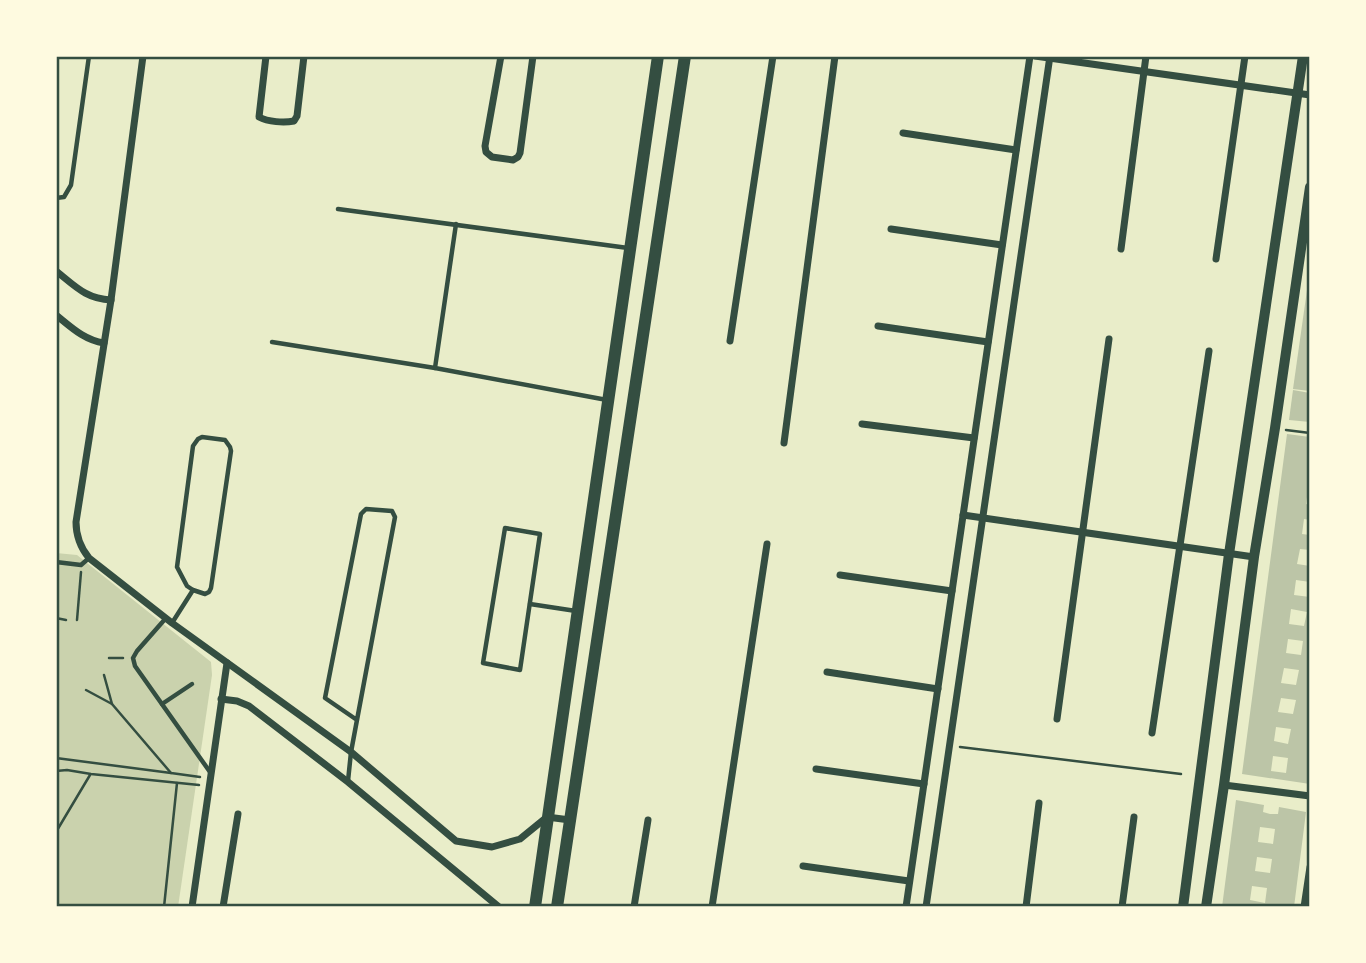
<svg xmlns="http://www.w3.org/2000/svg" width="1366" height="963" viewBox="0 0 1366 963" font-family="Overpass,sans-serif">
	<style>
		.green { fill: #cad2ad }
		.building { fill: #bcc5a7; fill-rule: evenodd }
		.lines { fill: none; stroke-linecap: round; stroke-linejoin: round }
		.path { stroke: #344e41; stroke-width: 2.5 }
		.service { stroke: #344e41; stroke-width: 4.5 }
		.minor { stroke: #344e41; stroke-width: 7 }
		.tertiary { stroke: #344e41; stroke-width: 10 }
		.secondary { stroke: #344e41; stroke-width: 12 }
		.neatline { fill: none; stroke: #344e41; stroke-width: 2.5 }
	</style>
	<rect width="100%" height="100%" fill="#e9edc9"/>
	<!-- green -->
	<polygon class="green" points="56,553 77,555 211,662 212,675 178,907 56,907"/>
	<!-- building -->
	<g class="building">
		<polygon points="1308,283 1310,283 1310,391 1293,389"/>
		<polygon points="1293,390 1310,393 1310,422 1289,420"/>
		<path d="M1287,434L1310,437V490H1308L1306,504L1310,505V520L1304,519L1302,534L1310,535V550L1300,549L1297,564L1310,566V582L1296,580L1294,595L1310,597V784L1242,774ZM1291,609L1307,612L1304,626L1289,624ZM1288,639L1303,641L1301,655L1286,653ZM1284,668L1299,670L1296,685L1281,683ZM1281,698L1296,700L1293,714L1278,712ZM1276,727L1291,729L1288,744L1274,741ZM1273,756L1288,758L1286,773L1271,771Z"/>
		<path d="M1236,800L1264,805L1263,812L1270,814H1278L1279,807L1306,812L1294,907H1222ZM1260,827L1275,829L1273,844L1258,842ZM1257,857L1272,859L1270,873L1255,871ZM1252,886L1267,888L1265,903L1250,900Z"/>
	</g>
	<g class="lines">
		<!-- path -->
		<g class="path">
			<polyline points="1286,430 1310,433"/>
			<polyline points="56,618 66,620"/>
			<polyline points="77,620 81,572"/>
			<polyline points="109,658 123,658"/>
			<polyline points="104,675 112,704 171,773 200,777"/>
			<polyline points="86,690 112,704"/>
			<polyline points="960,747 1181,774"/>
			<polyline points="56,758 171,773"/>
			<polyline points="56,771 67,770 91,774 199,785"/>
			<polyline points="56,832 90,775"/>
			<polyline points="164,907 177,783"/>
		</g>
		<!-- service -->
		<g class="service">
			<polyline points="56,198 64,197 71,185 89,56"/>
			<polyline points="338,209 628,248"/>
			<polyline points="456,224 435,368 607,400"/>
			<polyline points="272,342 435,368"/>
			<polygon points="202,437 225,440 230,447 231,451 211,588 209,592 205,594 193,590 187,586 177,567 193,446 198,439"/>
			<polygon points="505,528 540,534 520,670 483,663"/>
			<polyline points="56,562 81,565 89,558"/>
			<polyline points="530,604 576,611"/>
			<polyline points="166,618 137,651 133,658 135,666 210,772"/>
			<polyline points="172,623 193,590"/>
			<polyline points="162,704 192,684"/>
			<polyline points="348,781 351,752 395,517 392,511 366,509 361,514 325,698 357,720"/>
		</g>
		<!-- minor -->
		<g class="minor">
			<path d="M143,56L111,300L76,522C76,536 80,547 89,558L172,623L351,752L456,841L492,847L520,839L547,817L570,820"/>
			<path d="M266,56L259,117C268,122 284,123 294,121L297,116L304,56"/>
			<polyline points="501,56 485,146 486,152 492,157 513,160 518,157 520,153 533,56"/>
			<polyline points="1035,56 1310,95"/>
			<polyline points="903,133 1016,150"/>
			<polyline points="891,229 1002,245"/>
			<polyline points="1121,249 1146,56"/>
			<polyline points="1216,259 1245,56"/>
			<path d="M56,271C75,286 86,299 111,300"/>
			<path d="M56,315C71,327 84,340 104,343"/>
			<polyline points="878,326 988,342"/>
			<polyline points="730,341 773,56"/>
			<polyline points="862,424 974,438"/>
			<polyline points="784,443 835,56"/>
			<polyline points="963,515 1254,557"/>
			<polyline points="840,575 952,591"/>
			<polyline points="827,672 938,689"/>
			<polyline points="221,699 237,701 249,706 348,782 499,907"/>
			<polyline points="1057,719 1109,339"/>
			<polyline points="1152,733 1209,351"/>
			<polyline points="816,769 924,784"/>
			<polyline points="1224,785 1310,796"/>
			<polyline points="803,866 909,881"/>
			<polyline points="192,907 227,663"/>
			<polyline points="223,907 238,814"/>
			<polyline points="634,907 648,820"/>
			<polyline points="712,907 767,544"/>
			<polyline points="906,907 1030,56"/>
			<polyline points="926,907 1050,56"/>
			<polyline points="1026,907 1039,803"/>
			<polyline points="1122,907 1134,817"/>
			<polyline points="1304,907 1310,867"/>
		</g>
		<!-- tertiary -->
		<g class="tertiary">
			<polyline points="1183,907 1229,554 1303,56"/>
			<polyline points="1206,907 1224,785 1254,557 1275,428 1310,187"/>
		</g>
		<!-- secondary -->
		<g class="secondary">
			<polyline points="535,907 658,56"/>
			<polyline points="557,907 685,56"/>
		</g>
	</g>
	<!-- border -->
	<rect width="1366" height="963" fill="none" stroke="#fefae0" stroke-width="116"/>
	<rect x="58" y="58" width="1250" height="847" class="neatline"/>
</svg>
